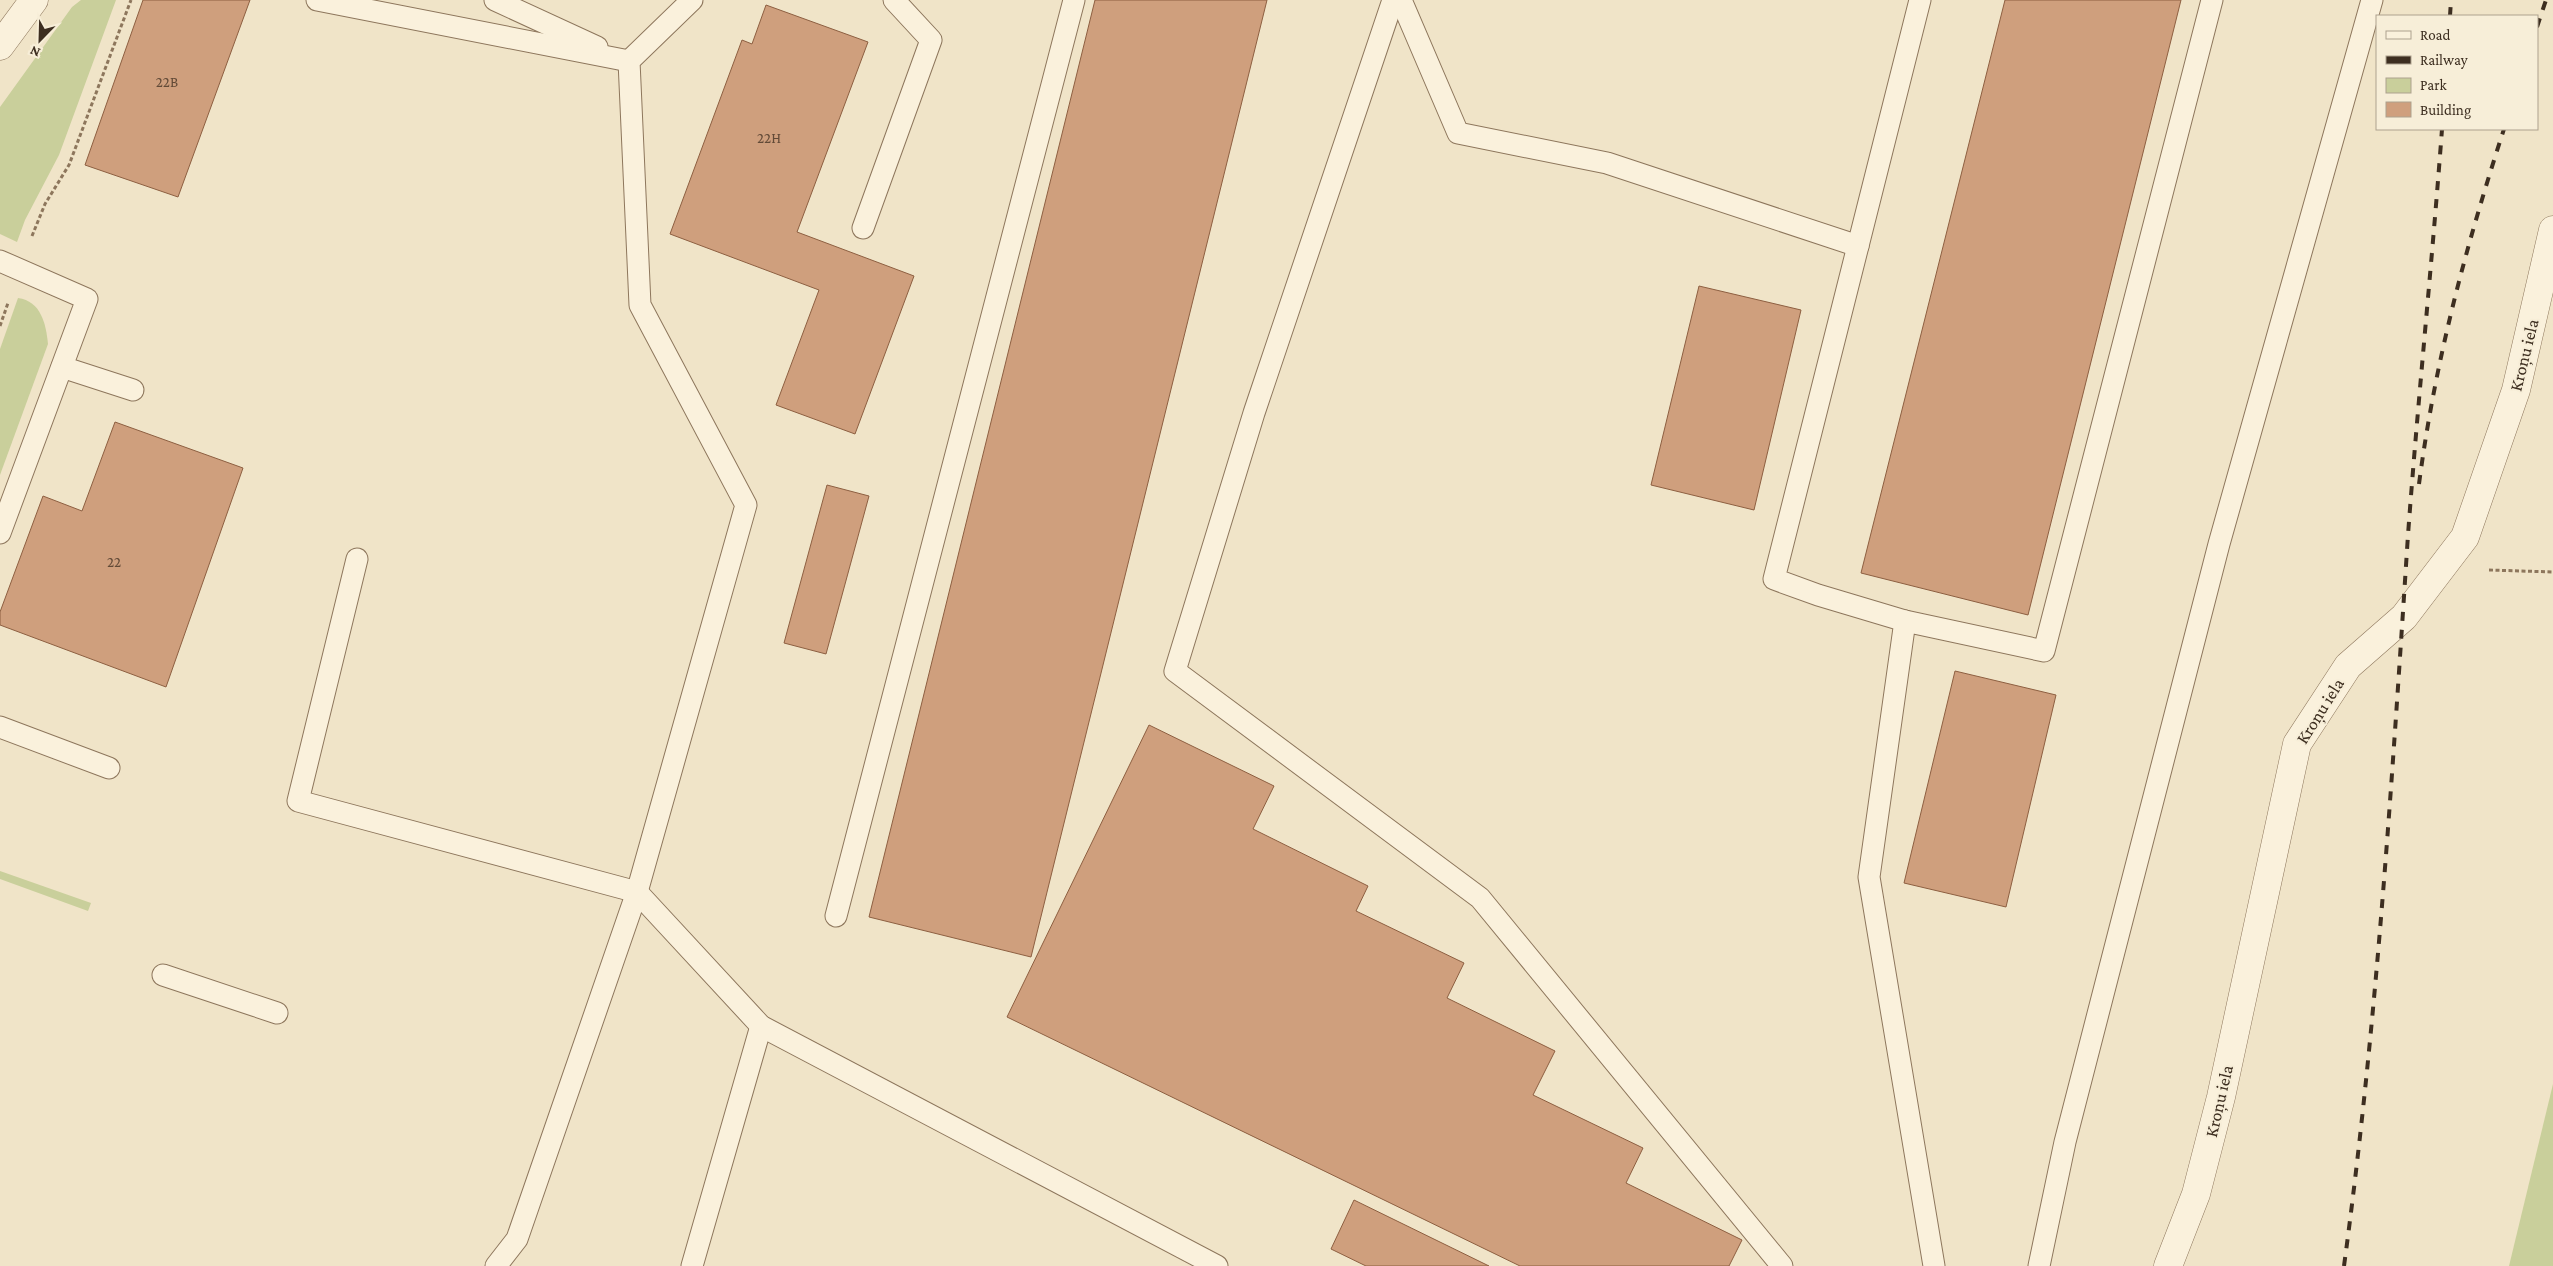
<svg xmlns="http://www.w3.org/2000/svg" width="2553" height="1266" viewBox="0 0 2553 1266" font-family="'Crimson Pro',serif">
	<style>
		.green { fill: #c9cf9b }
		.building { fill: #cf9f7d; stroke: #8d5f41 }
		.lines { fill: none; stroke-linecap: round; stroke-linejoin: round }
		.lane-casing { stroke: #8d765c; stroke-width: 23 }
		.street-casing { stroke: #8d765c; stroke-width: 29 }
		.path { stroke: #8d765c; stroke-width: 3; stroke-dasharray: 4 2.5; stroke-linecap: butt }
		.lane { stroke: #faf1dc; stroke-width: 21 }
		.street { stroke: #faf1dc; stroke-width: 28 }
		.rail { stroke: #3d2e20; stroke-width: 4; stroke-dasharray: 9 9; stroke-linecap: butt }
		.labels { text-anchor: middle; stroke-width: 4; stroke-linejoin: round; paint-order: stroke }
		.number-label { font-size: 15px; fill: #624a37 }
		.street-label { font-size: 18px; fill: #3d2e20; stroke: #f7eed8 }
	</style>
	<rect width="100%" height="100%" fill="#f0e4c8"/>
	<!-- green -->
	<g class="green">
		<polygon points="81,0 116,0 59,155 25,220 17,242 0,234 0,107 72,7"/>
		<path d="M18,298C41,301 46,324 48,344L0,475V349Z"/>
		<polygon points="0,871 91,903 88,911 0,879"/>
		<polygon points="2553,1084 2553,1266 2509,1266"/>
	</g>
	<!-- building -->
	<g class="building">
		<polygon points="143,0 250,0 178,197 85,165"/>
		<polygon points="1095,0 1267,0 1031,957 869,917"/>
		<polygon points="2005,0 2181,0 2028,615 1861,573"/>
		<polygon points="766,5 868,42 797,232 914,276 855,434 776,405 819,290 670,234 742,40 752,44"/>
		<polygon points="1699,286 1801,310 1754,510 1651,485"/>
		<polygon points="115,422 243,468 166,687 0,625 0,612 43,496 82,511"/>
		<polygon points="827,485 869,496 826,654 784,643"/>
		<polygon points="1955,671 2056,695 2006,907 1904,883"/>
		<polygon points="1149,725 1274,786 1253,829 1368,886 1356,911 1464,963 1447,998 1555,1051 1533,1095 1643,1148 1626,1183 1742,1240 1729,1266 1520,1266 1007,1017"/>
		<polygon points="1354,1200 1489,1266 1366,1266 1331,1249"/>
	</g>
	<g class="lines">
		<defs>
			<g id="lane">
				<polyline points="317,0 629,61"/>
				<polyline points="495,0 597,47"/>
				<polyline points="1393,0 1254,413 1175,671 1480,898 1782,1266"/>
				<polyline points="1401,0 1458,133 1607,163 1858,246"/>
				<polyline points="863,228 931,40 894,0"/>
				<polyline points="0,261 87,299 0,533"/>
				<polyline points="62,367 133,390"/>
				<polyline points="357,559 298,801 637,892 761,1026 1217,1266"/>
				<polyline points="1905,621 1818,595 1774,579 1920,0"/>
				<polyline points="0,727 109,768"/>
				<polyline points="836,916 1074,0"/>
				<polyline points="163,975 277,1013"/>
				<polyline points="496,1266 517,1239 637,892 746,505 640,305 629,61 692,0"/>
				<polyline points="692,1266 761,1026"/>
				<polyline points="1934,1266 1869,877 1905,621 2044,651 2212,0"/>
				<polyline points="2039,1266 2065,1142 2219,544 2372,0"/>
			</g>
			<g id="street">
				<polyline points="0,46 34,0"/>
				<polyline points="2168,1266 2196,1194 2221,1097 2297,744 2348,666 2404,617 2465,537 2516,390 2553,230"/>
			</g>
		</defs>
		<!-- lane casing -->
		<use href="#lane" class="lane-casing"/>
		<!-- street casing -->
		<use href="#street" class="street-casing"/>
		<!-- path -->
		<g class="path">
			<polyline points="32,236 45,204 69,165 131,0"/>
			<polyline points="0,326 8,303"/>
			<polyline points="2489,570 2553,572"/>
		</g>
		<!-- lane -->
		<use href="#lane" class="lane"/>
		<!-- street -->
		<use href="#street" class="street"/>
		<!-- rail -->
		<g class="rail">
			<polyline points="2450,16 2451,0"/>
			<polyline points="2537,27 2546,0"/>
			<path d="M2419,484C2435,361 2466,246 2504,129"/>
			<path d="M2344,1266C2377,1023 2392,779 2408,535C2418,399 2432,264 2442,129"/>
		</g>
	</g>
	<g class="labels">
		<!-- number labels -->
		<g class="number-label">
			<text x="167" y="87">22B</text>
			<text x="769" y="143">22H</text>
			<text x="114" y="567">22</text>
		</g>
		<!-- street labels -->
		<g class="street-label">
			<text transform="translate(2524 355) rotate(-76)" y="6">Kroņu iela</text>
			<text transform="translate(2320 711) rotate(-58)" y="6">Kroņu iela</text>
			<text transform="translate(2219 1101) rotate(-77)" y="6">Kroņu iela</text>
		</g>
	</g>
	<!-- legend -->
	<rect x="2376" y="15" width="162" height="115" fill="#f7eed8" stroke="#ada18e"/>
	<rect x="2386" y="31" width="25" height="8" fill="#faf1dc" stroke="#ada18e"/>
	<text x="2420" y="40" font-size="15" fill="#3d2e20">Road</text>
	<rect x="2386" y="56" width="25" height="8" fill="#3d2e20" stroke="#ada18e"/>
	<text x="2420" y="65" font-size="15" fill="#3d2e20">Railway</text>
	<rect x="2386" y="78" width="25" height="15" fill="#c9cf9b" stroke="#ada18e"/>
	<text x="2420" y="90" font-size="15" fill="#3d2e20">Park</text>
	<rect x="2386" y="102" width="25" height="15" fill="#cf9f7d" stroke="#ada18e"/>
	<text x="2420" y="115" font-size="15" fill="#3d2e20">Building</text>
	<!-- north arrow -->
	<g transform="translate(40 40) rotate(203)" stroke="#f7eed8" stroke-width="4" paint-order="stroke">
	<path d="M0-4L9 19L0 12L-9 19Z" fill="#3d2e20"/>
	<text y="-8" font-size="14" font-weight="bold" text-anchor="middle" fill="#3d2e20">N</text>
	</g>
</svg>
